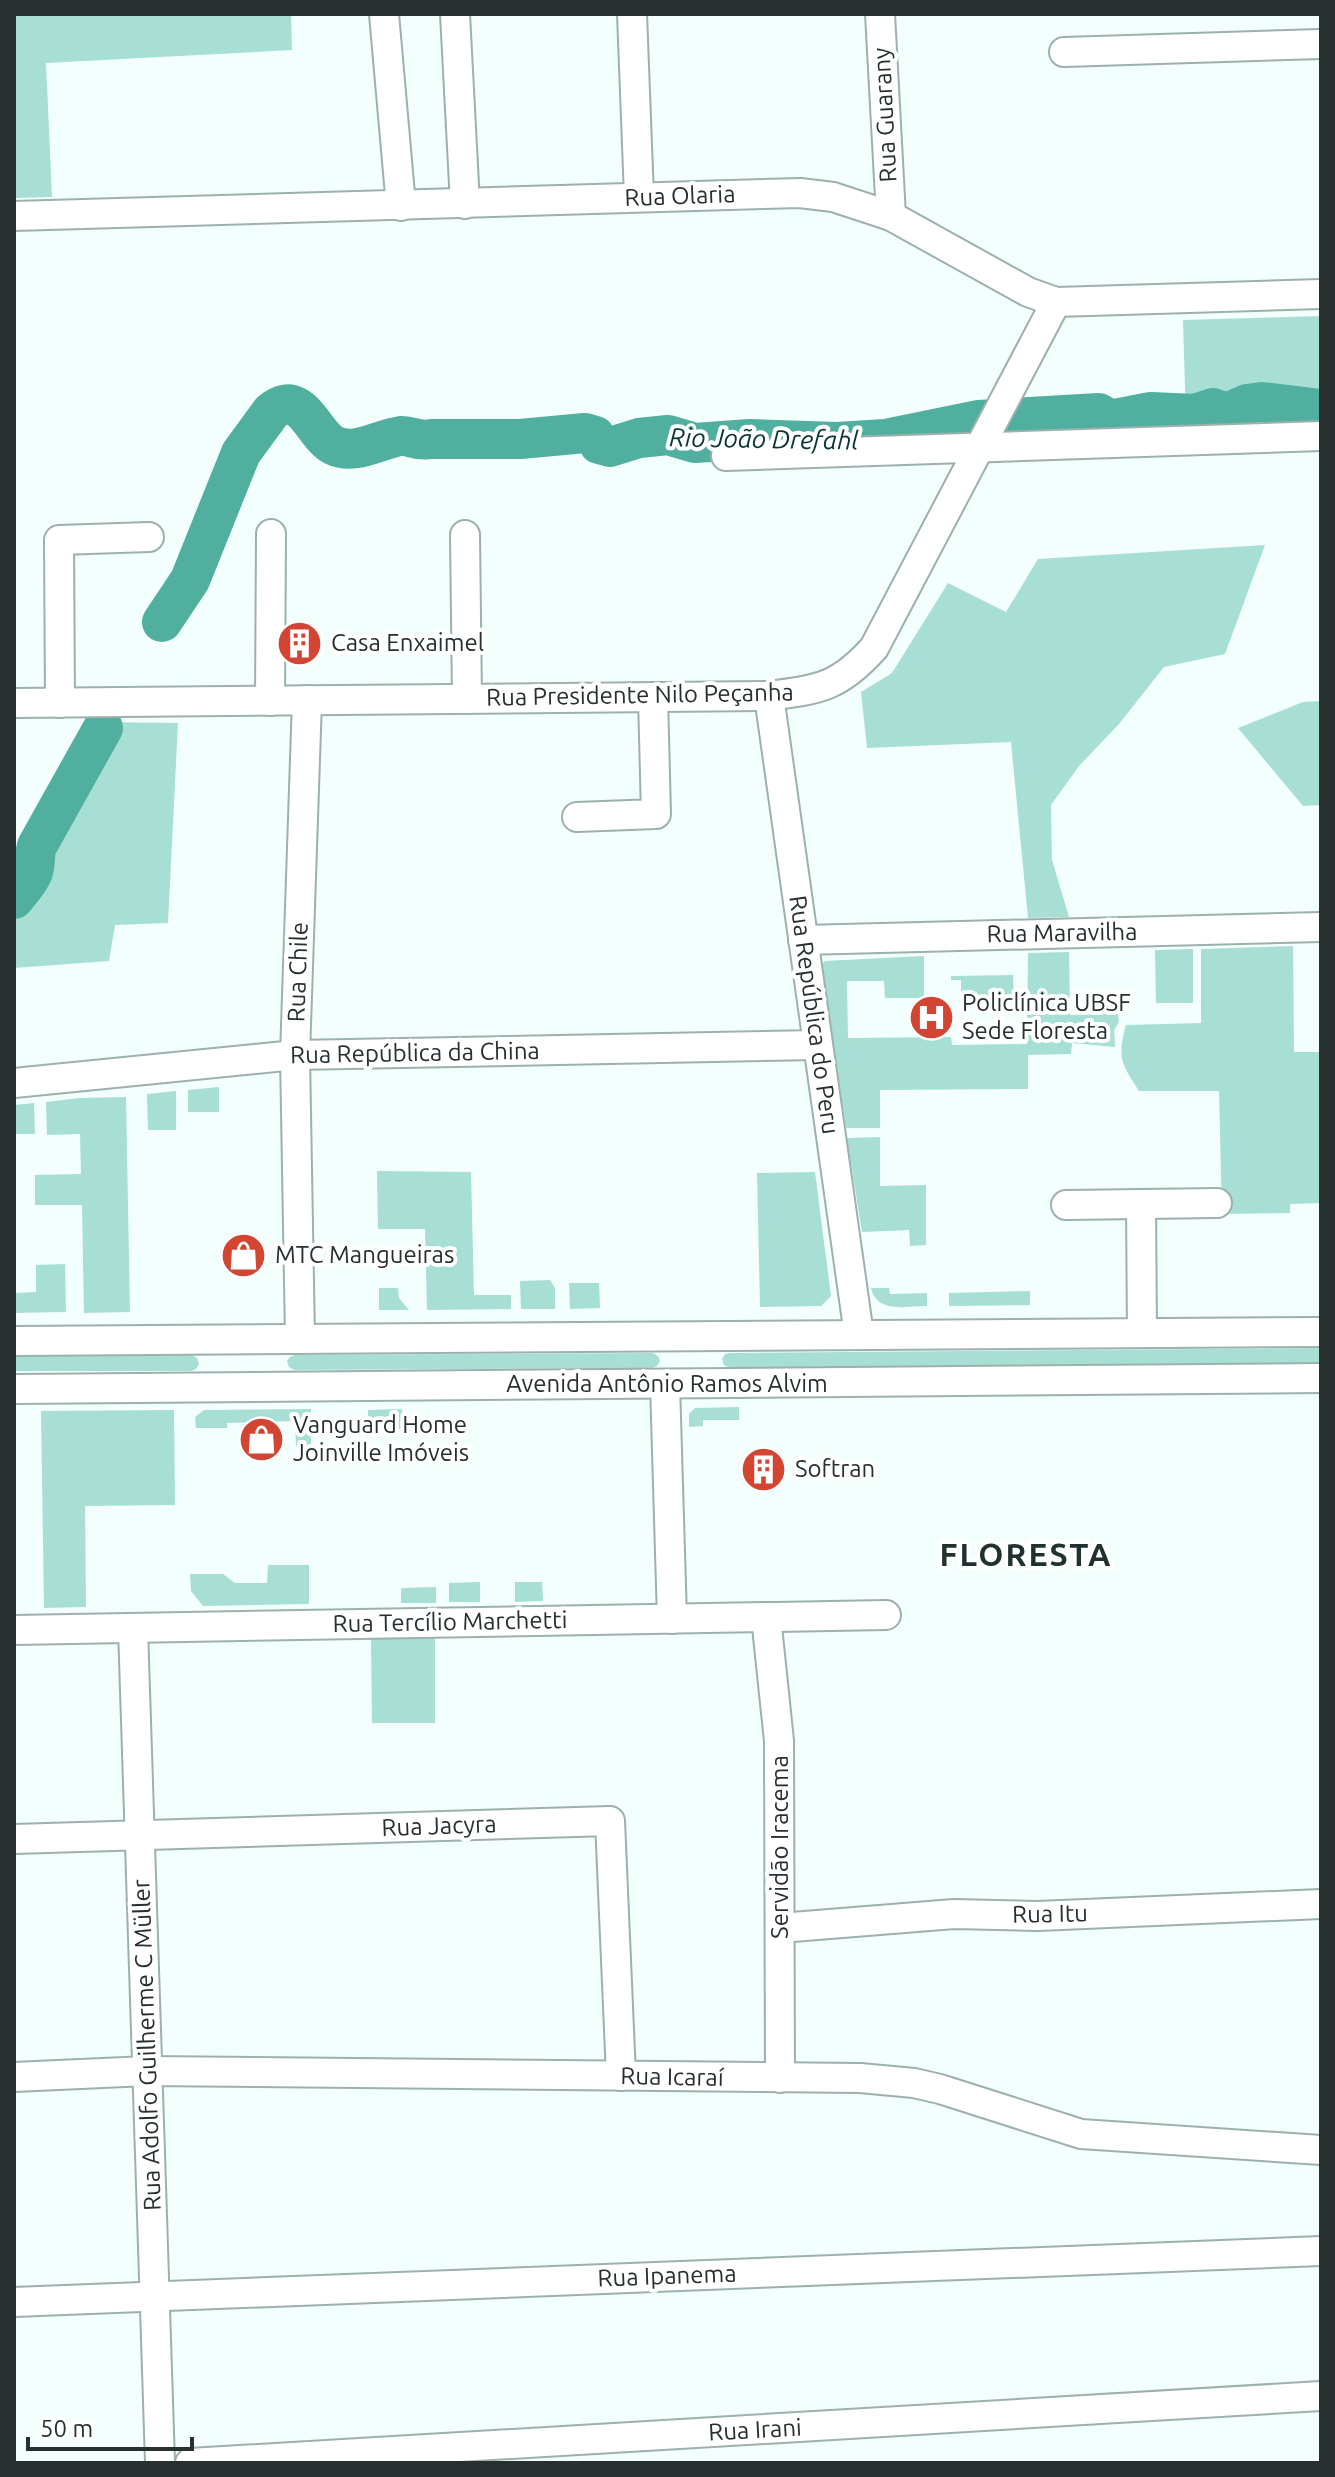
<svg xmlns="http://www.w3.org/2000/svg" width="1335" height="2477" viewBox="0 0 1335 2477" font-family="Ubuntu,sans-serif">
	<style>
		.green { fill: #a7dfd4 }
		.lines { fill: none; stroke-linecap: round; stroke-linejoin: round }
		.river { stroke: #50af9f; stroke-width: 40 }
		.minor-casing { stroke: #9cb1ad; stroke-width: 32 }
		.minor { stroke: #fff; stroke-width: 28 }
		.labels { text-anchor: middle; stroke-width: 8; stroke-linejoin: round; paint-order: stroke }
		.street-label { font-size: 24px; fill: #27302e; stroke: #fff }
		.poi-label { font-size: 24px; fill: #27302e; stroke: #fff; text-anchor: start }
		.water-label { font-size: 26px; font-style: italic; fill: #093630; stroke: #fff }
		.district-label { font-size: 32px; font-weight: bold; letter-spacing: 2px; fill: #20322f; stroke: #fff }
	</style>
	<rect width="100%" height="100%" fill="#f2fffc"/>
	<!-- green -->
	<g class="green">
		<polygon points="14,14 291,14 292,50 46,63 52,197 14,198"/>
		<polygon points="1321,316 1321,417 1186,421 1183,320"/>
		<polygon points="1265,545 1225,654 1164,667 1119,724 1079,766 1051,805 1052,860 1069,917 1028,918 1011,742 867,748 861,692 892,673 948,583 1006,612 1038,559"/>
		<polygon points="1321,701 1321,805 1303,806 1238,728 1303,702"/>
		<polygon points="93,722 178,723 168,923 115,925 109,961 14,968 14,863"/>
		<path d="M1293,946L1294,1052H1321V1203L1290,1204V1213L1222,1214L1219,1091H1139C1121,1063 1117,1058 1126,1025L1201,1023V949Z"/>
		<polygon points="1193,949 1193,1003 1156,1003 1155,950"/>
		<polygon points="1069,952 1070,1015 1118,1014 1119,1022 1114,1030 1115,1047 1072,1043 1071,1054 1028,1055 1028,1089 880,1090 880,1128 846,1128 822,966 824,961 924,956 924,998 885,998 884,981 847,981 848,1038 951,1037 952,1045 1027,1044 1028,953"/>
		<polygon points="1013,975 1014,997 961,997 961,980 951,980 951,976"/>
		<polygon points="219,1087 219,1112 188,1112 188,1090"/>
		<polygon points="176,1091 176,1130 148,1130 147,1094"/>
		<polygon points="126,1097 130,1312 84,1313 82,1205 35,1205 35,1175 81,1174 80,1134 47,1135 46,1102 80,1098"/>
		<polygon points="34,1103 35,1134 14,1134 14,1105"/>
		<polygon points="880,1137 880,1186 926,1185 926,1245 910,1246 909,1230 862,1232 847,1138"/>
		<polygon points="377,1171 471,1172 474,1295 511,1295 511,1309 427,1310 425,1229 378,1229"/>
		<polygon points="815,1172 831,1296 821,1306 760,1307 757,1173"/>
		<polygon points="65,1264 66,1312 14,1313 14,1293 36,1292 36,1265"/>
		<polygon points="550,1280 555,1288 555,1309 521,1309 520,1281"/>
		<polygon points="569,1283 599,1283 600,1308 570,1309"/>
		<polygon points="379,1288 398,1288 399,1298 409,1310 379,1310"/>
		<path d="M871,1288H889L890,1294L927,1293V1306C906,1306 877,1314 871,1288Z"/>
		<polygon points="1030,1291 1030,1305 949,1306 949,1293"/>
		<polygon points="1321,1348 1321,1363 729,1368 724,1365 722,1359 725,1354 730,1353"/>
		<polygon points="653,1353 658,1356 660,1361 657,1366 652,1368 294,1370 289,1367 287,1361 290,1357 295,1355"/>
		<polygon points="192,1355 197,1358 199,1364 196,1369 191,1371 14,1371 14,1356"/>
		<polygon points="739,1407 739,1420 703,1420 703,1426 689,1427 689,1414 695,1408"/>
		<polygon points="311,1409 311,1447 296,1447 295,1421 227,1423 227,1428 196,1428 195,1417 204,1410"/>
		<polygon points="402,1409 403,1429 368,1429 368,1410"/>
		<polygon points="174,1410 175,1505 85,1506 86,1607 44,1608 41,1411"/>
		<polygon points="268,1565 309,1565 309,1604 203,1606 191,1591 190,1574 223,1574 235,1583 267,1583"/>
		<polygon points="480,1582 480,1602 449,1602 449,1583"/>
		<polygon points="515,1582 542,1582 543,1601 515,1602"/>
		<polygon points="436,1587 436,1603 401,1603 401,1588"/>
		<polygon points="435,1638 435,1723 372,1723 371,1639"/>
	</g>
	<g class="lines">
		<!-- river -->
		<g class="river">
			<path d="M162,622L190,580L241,453L271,412C301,386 313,434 333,445C355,456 379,439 401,436C411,435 417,442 431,439H520L585,433L595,436L599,444L610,447L639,438L668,435L695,443L750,439L837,442L885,439L978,420L1099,413L1110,420L1151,412L1195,414L1213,408L1227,413L1247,404L1262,402L1321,409"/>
			<path d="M14,899C21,890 29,882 33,872C36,863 34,854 37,846L103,728"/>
		</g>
		<defs>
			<g id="minor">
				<polyline points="384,14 401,206"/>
				<polyline points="455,14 465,204"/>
				<polyline points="632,14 639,197"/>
				<polyline points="880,14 891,216"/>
				<polyline points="1064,52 1321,44"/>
				<polyline points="14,216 800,193 833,197 891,216 1028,292 1056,302 1321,294"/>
				<polyline points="726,456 1321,436"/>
				<polyline points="465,535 467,699"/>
				<polyline points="769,696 859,1335"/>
				<polyline points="270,701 271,534"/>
				<path d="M14,703L769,696C819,689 838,688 874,648L1056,302"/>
				<polyline points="60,703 59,540 149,537"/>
				<polyline points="577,817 656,814 653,697"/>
				<polyline points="803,940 1321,927"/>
				<polyline points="14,1083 295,1055 818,1045"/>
				<polyline points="1141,1204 1142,1333"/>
				<polyline points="1066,1205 1217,1203"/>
				<polyline points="300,1339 295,1055 307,700"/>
				<polyline points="14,1341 1321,1332"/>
				<polyline points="665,1384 672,1619"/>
				<polyline points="14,1389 1321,1378"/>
				<polyline points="766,1617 779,1741 780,2078"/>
				<polyline points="133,1628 160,2463"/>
				<polyline points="14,1630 886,1615"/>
				<polyline points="14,1839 610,1821 621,2076"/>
				<polyline points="780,1928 954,1914 1038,1916 1321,1904"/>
				<polyline points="14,2077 147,2071 860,2078 914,2083 940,2089 1081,2134 1321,2150"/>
				<polyline points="14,2302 1321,2251"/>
				<polyline points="190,2463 1321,2396"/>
			</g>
		</defs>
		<!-- minor casing -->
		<use href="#minor" class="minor-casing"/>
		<!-- minor -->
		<use href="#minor" class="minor"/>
	</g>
	<!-- icons -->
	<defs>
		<symbol id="building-disc" viewBox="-11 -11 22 22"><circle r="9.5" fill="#d24532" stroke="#fff"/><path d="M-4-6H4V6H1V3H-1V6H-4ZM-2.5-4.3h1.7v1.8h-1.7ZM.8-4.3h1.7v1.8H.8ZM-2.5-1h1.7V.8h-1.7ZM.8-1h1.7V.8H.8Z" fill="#fff"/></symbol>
		<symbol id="hospital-disc" viewBox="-11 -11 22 22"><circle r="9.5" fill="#d24532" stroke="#fff"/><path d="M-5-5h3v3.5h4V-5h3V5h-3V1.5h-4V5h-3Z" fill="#fff"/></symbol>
		<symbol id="shop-disc" viewBox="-11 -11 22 22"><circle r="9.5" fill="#d24532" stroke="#fff"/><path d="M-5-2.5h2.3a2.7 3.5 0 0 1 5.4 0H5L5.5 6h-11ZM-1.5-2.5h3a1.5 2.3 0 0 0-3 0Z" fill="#fff"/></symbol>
	</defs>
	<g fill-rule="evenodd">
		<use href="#building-disc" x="274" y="618" width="51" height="51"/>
		<use href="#hospital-disc" x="906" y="992" width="51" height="51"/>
		<use href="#shop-disc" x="218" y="1230" width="51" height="51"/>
		<use href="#shop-disc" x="236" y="1414" width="51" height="51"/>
		<use href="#building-disc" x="738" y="1444" width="51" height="51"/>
	</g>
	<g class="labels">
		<!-- street labels -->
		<g class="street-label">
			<text transform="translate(885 115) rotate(-93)" y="8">Rua Guarany</text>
			<text transform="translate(680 196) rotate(-2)" y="8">Rua Olaria</text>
			<text transform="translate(640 695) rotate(-1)" y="8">Rua Presidente Nilo Peçanha</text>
			<text transform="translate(1062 933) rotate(-1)" y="8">Rua Maravilha</text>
			<text transform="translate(298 972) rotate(-88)" y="8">Rua Chile</text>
			<text transform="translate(814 1015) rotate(82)" y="8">Rua República do Peru</text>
			<text transform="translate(415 1053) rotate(-1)" y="8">Rua República da China</text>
			<text x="667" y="1392">Avenida Antônio Ramos Alvim</text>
			<text transform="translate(450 1622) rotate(-1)" y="8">Rua Tercílio Marchetti</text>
			<text transform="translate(439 1826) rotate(-2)" y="8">Rua Jacyra</text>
			<text transform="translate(780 1847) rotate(-90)" y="8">Servidão Iracema</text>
			<text transform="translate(1050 1914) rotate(-1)" y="8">Rua Itu</text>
			<text transform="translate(147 2045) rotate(-92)" y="8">Rua Adolfo Guilherme C Müller</text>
			<text transform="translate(672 2077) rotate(1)" y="8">Rua Icaraí</text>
			<text transform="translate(667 2276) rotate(-2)" y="8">Rua Ipanema</text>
			<text transform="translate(755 2430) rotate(-3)" y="8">Rua Irani</text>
		</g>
		<!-- poi labels -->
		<g class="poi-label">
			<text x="331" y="651">Casa Enxaimel</text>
			<text x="962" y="1011">Policlínica UBSF<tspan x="962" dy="28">Sede Floresta</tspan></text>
			<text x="275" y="1263">MTC Mangueiras</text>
			<text x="293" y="1433">Vanguard Home<tspan x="293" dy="28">Joinville Imóveis</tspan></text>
			<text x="795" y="1477">Softran</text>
		</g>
		<!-- water labels -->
		<g class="water-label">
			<text transform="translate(764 439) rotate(1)" y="9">Rio João Drefahl</text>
		</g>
		<!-- district labels -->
		<g class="district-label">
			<text x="1026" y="1566">FLORESTA</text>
		</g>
	</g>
	<!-- border -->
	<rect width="1335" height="2477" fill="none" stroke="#27302e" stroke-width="32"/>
	<!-- scale -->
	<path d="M28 2437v12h164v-12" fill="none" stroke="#27302e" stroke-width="4"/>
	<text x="40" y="2437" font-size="24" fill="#27302e" stroke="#ffffff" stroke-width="6" paint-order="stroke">50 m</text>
</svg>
